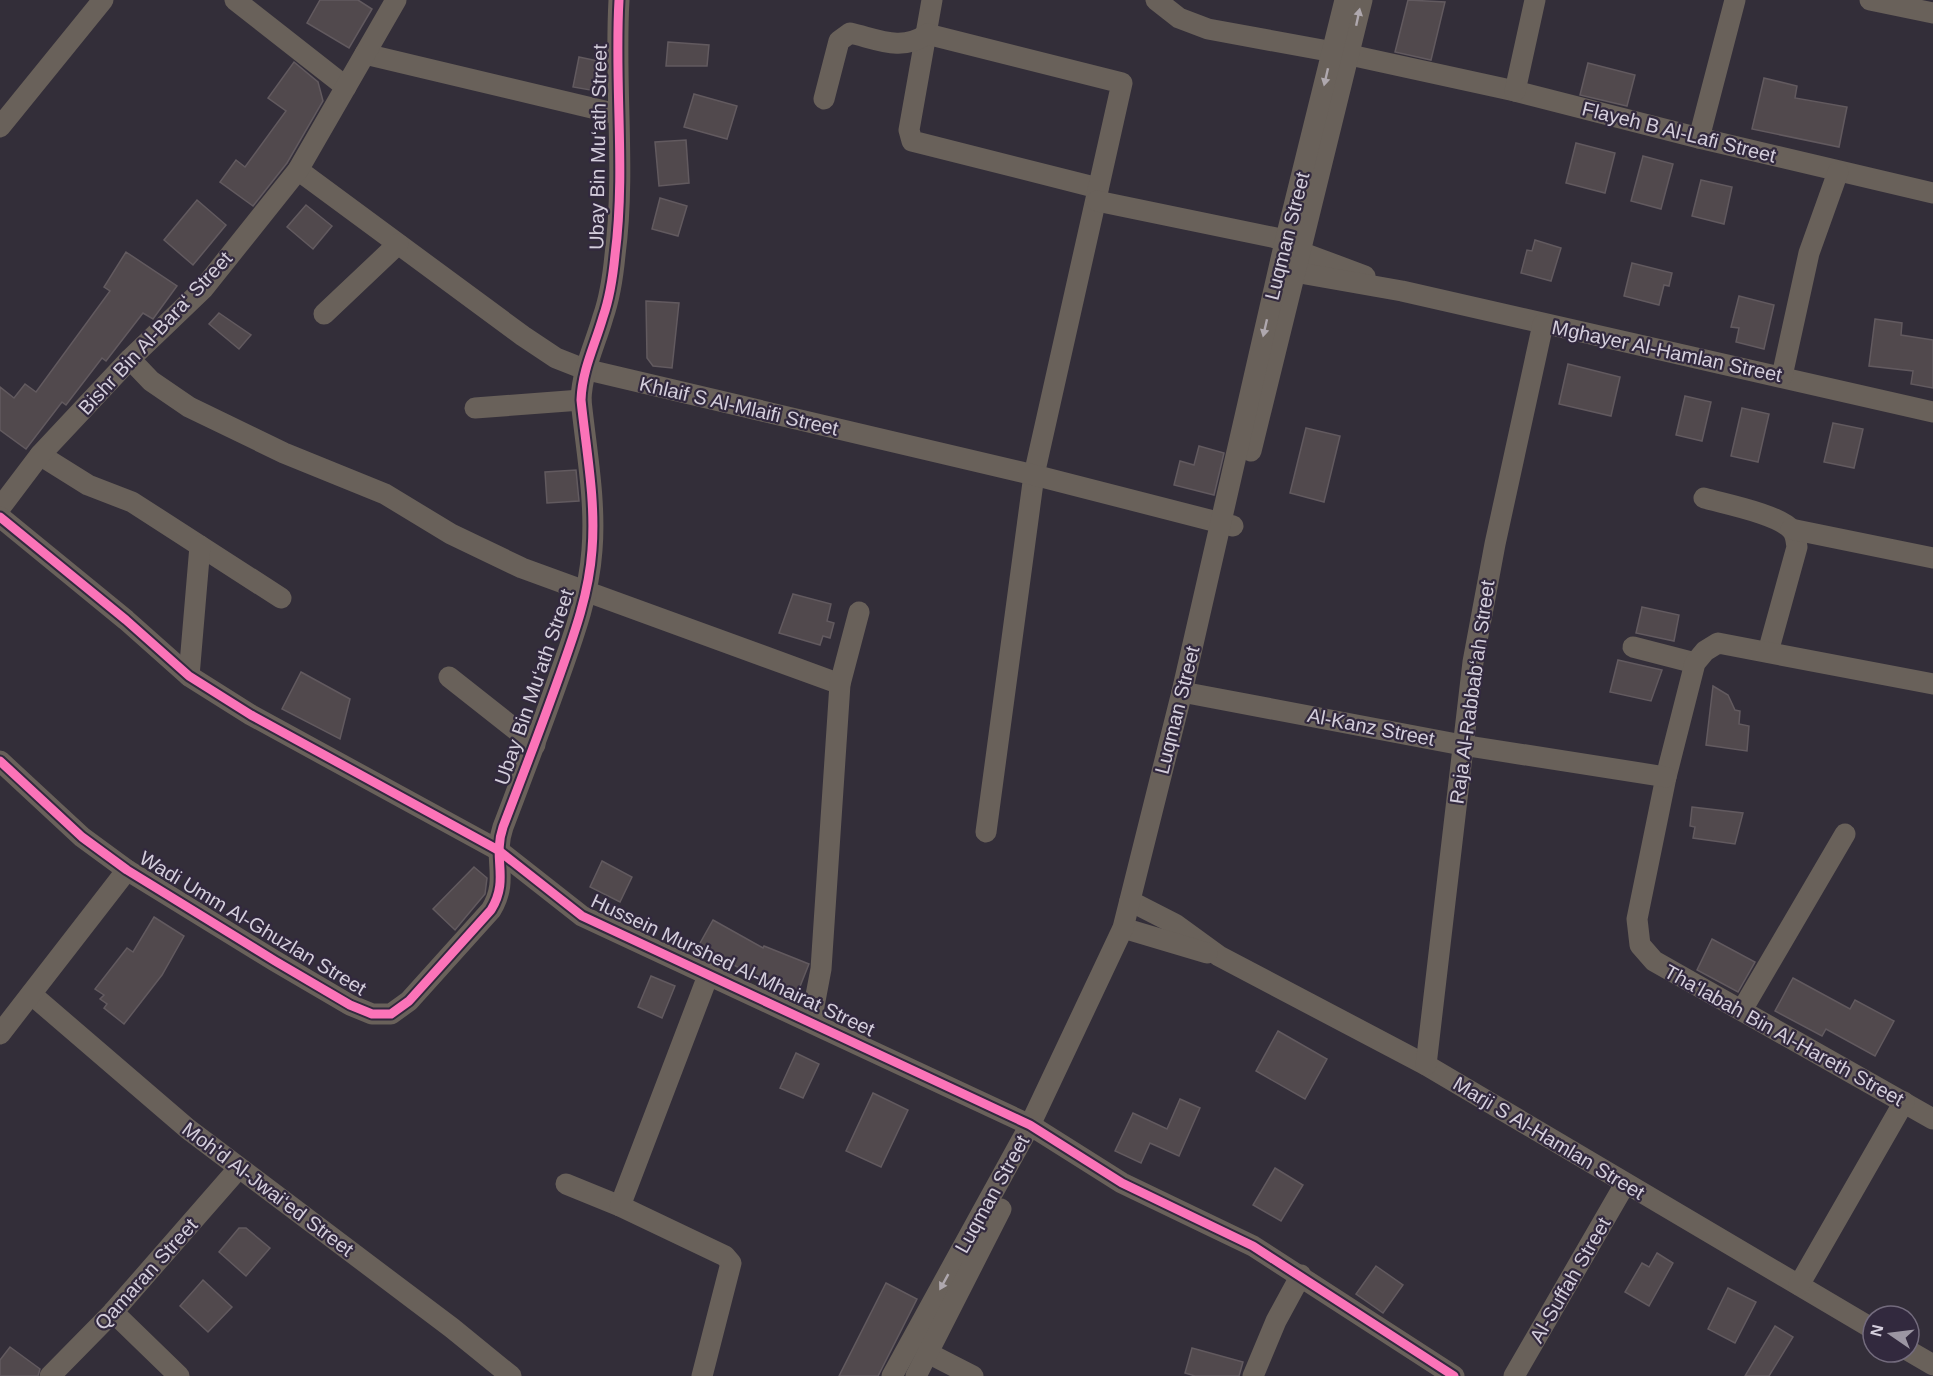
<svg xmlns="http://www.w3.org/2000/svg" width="1933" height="1376" viewBox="0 0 1933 1376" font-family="Arial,sans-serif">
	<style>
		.building { fill: #51494d; stroke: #625a5f; stroke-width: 1.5 }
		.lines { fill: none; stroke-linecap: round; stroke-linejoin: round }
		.minor { stroke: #69615a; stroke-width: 21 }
		.cycleway-casing { stroke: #32293e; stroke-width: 13 }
		.cycleway { stroke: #fb73b8; stroke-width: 9 }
		.oneway { fill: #afa8ae }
		.labels { text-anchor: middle; stroke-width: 4.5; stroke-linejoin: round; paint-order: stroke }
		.street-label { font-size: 20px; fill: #d4cedc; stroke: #32293e }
	</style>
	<rect width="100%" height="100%" fill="#332e39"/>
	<!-- building -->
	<g class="building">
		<polygon points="320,0 358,0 372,9 349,48 307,23"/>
		<polygon points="1408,0 1445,2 1431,60 1395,52"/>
		<polygon points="668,42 709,45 707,66 666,66"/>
		<polygon points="579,57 603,62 596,91 573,87"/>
		<polygon points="294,62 318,82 323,101 287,163 253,206 220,182 236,160 245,167 286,111 268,98"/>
		<polygon points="1588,63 1635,75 1627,106 1580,95"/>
		<polygon points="1764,78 1797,86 1795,98 1847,107 1839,147 1752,129"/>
		<polygon points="694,94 737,106 727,139 684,127"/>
		<polygon points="686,140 689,183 659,186 655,142"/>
		<polygon points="1576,143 1615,153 1605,193 1566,183"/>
		<polygon points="1643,156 1673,164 1661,209 1631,201"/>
		<polygon points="1701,180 1732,187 1724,224 1692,216"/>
		<polygon points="660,198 687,206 678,236 652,229"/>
		<polygon points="197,200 226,225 193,265 164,240"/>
		<polygon points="306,205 332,226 313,249 287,227"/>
		<polygon points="1535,240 1561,248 1551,281 1521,273 1527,250 1532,251"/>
		<polygon points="126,252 177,286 153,319 143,313 106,361 102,358 66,405 62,402 26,449 0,430 0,387 14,398 25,384 36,392 110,291 104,287"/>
		<polygon points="1632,263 1672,273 1669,286 1664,285 1659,305 1624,296"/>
		<polygon points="1739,296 1774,305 1764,349 1736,342 1739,328 1731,327"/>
		<polygon points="646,301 679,303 672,368 653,366 647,358"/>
		<polygon points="219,313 251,335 239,349 209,324"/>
		<polygon points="1875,319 1902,323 1901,335 1933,340 1933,388 1911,384 1913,371 1869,366"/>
		<polygon points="1568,364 1620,377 1611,416 1559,404"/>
		<polygon points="1685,396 1711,402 1702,441 1676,435"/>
		<polygon points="1742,408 1769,414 1758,462 1731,456"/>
		<polygon points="1833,423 1863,429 1854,468 1824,462"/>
		<polygon points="1306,428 1340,436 1324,502 1290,493"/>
		<polygon points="1199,446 1224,453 1214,495 1174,485 1180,461 1194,465"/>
		<polygon points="576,470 579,501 547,503 545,472"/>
		<polygon points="793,594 831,604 827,621 834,623 830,638 823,636 820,645 779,633"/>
		<polygon points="1642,607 1679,615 1674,641 1636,633"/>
		<polygon points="1618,660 1662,670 1651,701 1610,692"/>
		<polygon points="301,672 350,699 340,739 282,709"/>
		<polygon points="1713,686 1728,695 1735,710 1740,711 1739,724 1749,726 1747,751 1706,745"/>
		<polygon points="1692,807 1743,813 1735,844 1693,838 1695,827 1690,826"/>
		<polygon points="602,861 632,877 620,902 590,887"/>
		<polygon points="474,867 487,878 485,894 455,930 433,909"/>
		<polygon points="154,917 184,936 162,975 124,1024 104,1008 107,1004 100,999 104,995 95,989 127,948 133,952"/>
		<polygon points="713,920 763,948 764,946 809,964 797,994 753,976 699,945"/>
		<polygon points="1712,939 1755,962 1738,992 1697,970"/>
		<polygon points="651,976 675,986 662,1018 638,1007"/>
		<polygon points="1793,978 1850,1009 1855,1000 1894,1021 1875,1056 1826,1029 1822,1036 1775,1011"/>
		<polygon points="1278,1031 1327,1059 1305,1099 1256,1071"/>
		<polygon points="796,1053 819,1064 803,1098 780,1088"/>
		<polygon points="873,1093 908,1110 881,1167 846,1151"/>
		<polygon points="1180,1099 1200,1108 1179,1156 1150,1143 1141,1163 1115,1151 1133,1113 1167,1129"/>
		<polygon points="1275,1168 1303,1185 1281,1221 1253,1205"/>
		<polygon points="239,1228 246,1228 270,1248 246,1276 219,1252"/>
		<polygon points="1657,1253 1673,1263 1649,1306 1625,1292 1642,1263 1649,1267"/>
		<polygon points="1376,1266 1403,1285 1383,1313 1356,1294"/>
		<polygon points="203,1280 232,1307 208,1332 180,1306"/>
		<polygon points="886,1283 917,1299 878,1376 839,1376"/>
		<polygon points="1728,1288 1756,1302 1735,1343 1708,1329"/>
		<polygon points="1775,1326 1793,1337 1769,1376 1745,1376"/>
		<polygon points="10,1347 40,1369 38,1376 0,1376 0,1360"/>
		<polygon points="1192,1348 1243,1362 1239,1376 1195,1376 1185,1373"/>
	</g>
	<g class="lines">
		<!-- minor -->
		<g class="minor">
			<polyline points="235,0 346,87"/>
			<polyline points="932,0 909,130 912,141 1098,188"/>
			<polyline points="1156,0 1179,18 1208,29 1350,55 1515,91 1699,138 1933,193"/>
			<polyline points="1870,0 1933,13"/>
			<polyline points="365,54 617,114"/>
			<polyline points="1515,91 1535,0"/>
			<path d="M824,99L839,41L850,33C877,39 902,52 927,34L1122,83L1034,475L986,832"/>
			<polyline points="0,127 103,0"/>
			<polyline points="1699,138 1735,0"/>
			<polyline points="298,170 523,336 556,358 584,369 1034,475 1233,526"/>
			<polyline points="1097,201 1286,240"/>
			<polyline points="1287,247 1365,276"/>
			<polyline points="1283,270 1402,291 1933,412"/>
			<polyline points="324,314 398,244"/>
			<polyline points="130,359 151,381 189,407 284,453 385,494 451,534 522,568 840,684"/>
			<polyline points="1782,376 1809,253 1838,172"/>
			<polyline points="475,408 581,400"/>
			<polyline points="1251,451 1362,0"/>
			<polyline points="40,455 88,485 132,502 281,598"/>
			<path d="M1704,498C1725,504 1778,514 1792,530C1796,535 1796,541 1797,547L1768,652"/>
			<polyline points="0,508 40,455 130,359 203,289 298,170 396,0"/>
			<polyline points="0,517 126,620 189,676 251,715 498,850 582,916 1030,1125 1122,1183 1253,1246 1454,1376"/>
			<polyline points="1791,529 1933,558"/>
			<polyline points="1633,647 1695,663"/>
			<polyline points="189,676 200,546"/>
			<polyline points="449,677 535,745"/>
			<polyline points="1933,684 1718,643 1705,651 1695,663 1666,777 1637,919 1640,945 1654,961 1933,1119"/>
			<polyline points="1182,692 1462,745 1666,777"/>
			<path d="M0,761L82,837L127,870L275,961L350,1005L372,1014H391L409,1001L491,910C510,879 492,859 503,827C522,777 541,728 559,677C574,635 589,594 592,550C596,500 586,449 581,400C582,370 595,345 603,317C610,297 613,276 615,255C626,170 614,85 619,0"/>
			<polyline points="1130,901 1175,924 1219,956 1426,1065 1873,1329"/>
			<polyline points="1123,928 1207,953"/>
			<polyline points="31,994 188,1129 452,1328 511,1376"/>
			<polyline points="1742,1010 1845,834"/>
			<polyline points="811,1022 821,969 840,684 859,612"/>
			<polyline points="0,1034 127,870"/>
			<polyline points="1426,1065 1473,662 1495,544 1543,324"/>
			<polyline points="566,1184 620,1206"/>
			<polyline points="1799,1285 1904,1102"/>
			<polyline points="113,1312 179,1376"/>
			<polyline points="1909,1351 1933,1365"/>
			<polyline points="928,1353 973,1376"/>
			<polyline points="50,1376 113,1312 238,1169"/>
			<polyline points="702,1376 731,1263 725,1256 620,1206 709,973"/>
			<polyline points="892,1376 1030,1125 1123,928 1182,692 1284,246 1345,0"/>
			<polyline points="916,1376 1001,1209"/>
			<polyline points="1253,1376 1276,1321 1301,1275"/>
			<polyline points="1514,1376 1625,1184"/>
		</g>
		<defs>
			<g id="cycleway">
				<polyline points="0,517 126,620 189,676 251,715 498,850 582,916 1030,1125 1122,1183 1253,1246 1454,1376"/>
				<path d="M0,761L82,837L127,870L275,961L350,1005L372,1014H391L409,1001L491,910C510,879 492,859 503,827C522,777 541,728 559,677C574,635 589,594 592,550C596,500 586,449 581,400C582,370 595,345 603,317C610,297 613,276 615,255C626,170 614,85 619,0"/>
			</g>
		</defs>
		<!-- cycleway casing -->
		<use href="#cycleway" class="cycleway-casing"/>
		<!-- cycleway -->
		<use href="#cycleway" class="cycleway"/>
	</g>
	<!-- one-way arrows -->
	<defs><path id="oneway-solid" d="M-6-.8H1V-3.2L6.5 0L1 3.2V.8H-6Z" transform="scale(1.5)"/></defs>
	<g class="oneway">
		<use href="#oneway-solid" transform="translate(1358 17) rotate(-78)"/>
		<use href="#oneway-solid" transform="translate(1326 77) rotate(103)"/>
		<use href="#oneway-solid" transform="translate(1265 328) rotate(103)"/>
		<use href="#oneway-solid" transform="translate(944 1282) rotate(119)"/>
	</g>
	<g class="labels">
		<!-- street labels -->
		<g class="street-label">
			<text transform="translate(1679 132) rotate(14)" y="7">Flayeh B Al-Lafi Street</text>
			<text transform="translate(598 147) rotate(-89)" y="7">Ubay Bin Mu‘ath Street</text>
			<text transform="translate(1287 236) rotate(-76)" y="7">Luqman Street</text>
			<text transform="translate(155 333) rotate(-47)" y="7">Bishr Bin Al-Bara‘ Street</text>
			<text transform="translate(1667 351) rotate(12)" y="7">Mghayer Al-Hamlan Street</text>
			<text transform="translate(739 406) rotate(13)" y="7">Khlaif S Al-Mlaifi Street</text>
			<text transform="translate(534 687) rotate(-71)" y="7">Ubay Bin Mu‘ath Street</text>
			<text transform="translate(1472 692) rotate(-82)" y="7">Raja Al-Rabbab‘ah Street</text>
			<text transform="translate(1177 710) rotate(-76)" y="7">Luqman Street</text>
			<text transform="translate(1371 727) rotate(11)" y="7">Al-Kanz Street</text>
			<text transform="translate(253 923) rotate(31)" y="7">Wadi Umm Al-Ghuzlan Street</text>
			<text transform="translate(733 965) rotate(25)" y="7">Hussein Murshed Al-Mhairat Street</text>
			<text transform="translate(1784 1035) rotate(29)" y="7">Tha‘labah Bin Al-Hareth Street</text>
			<text transform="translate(1549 1138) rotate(31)" y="7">Marji S Al-Hamlan Street</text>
			<text transform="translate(268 1189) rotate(37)" y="7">Moh'd Al-Jwai‘ed Street</text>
			<text transform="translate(992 1194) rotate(-61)" y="7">Luqman Street</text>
			<text transform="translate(146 1274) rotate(-48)" y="7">Qamaran Street</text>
			<text transform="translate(1570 1280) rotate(-60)" y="7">Al-Suffah Street</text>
		</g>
	</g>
	<!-- north arrow -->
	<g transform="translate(1891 1334) rotate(284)"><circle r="28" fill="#32293e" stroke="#736b7d" stroke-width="1.5"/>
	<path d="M0-4.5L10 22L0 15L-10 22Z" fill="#9c96a3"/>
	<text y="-9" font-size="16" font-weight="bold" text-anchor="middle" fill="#d4cedc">N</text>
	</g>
</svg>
